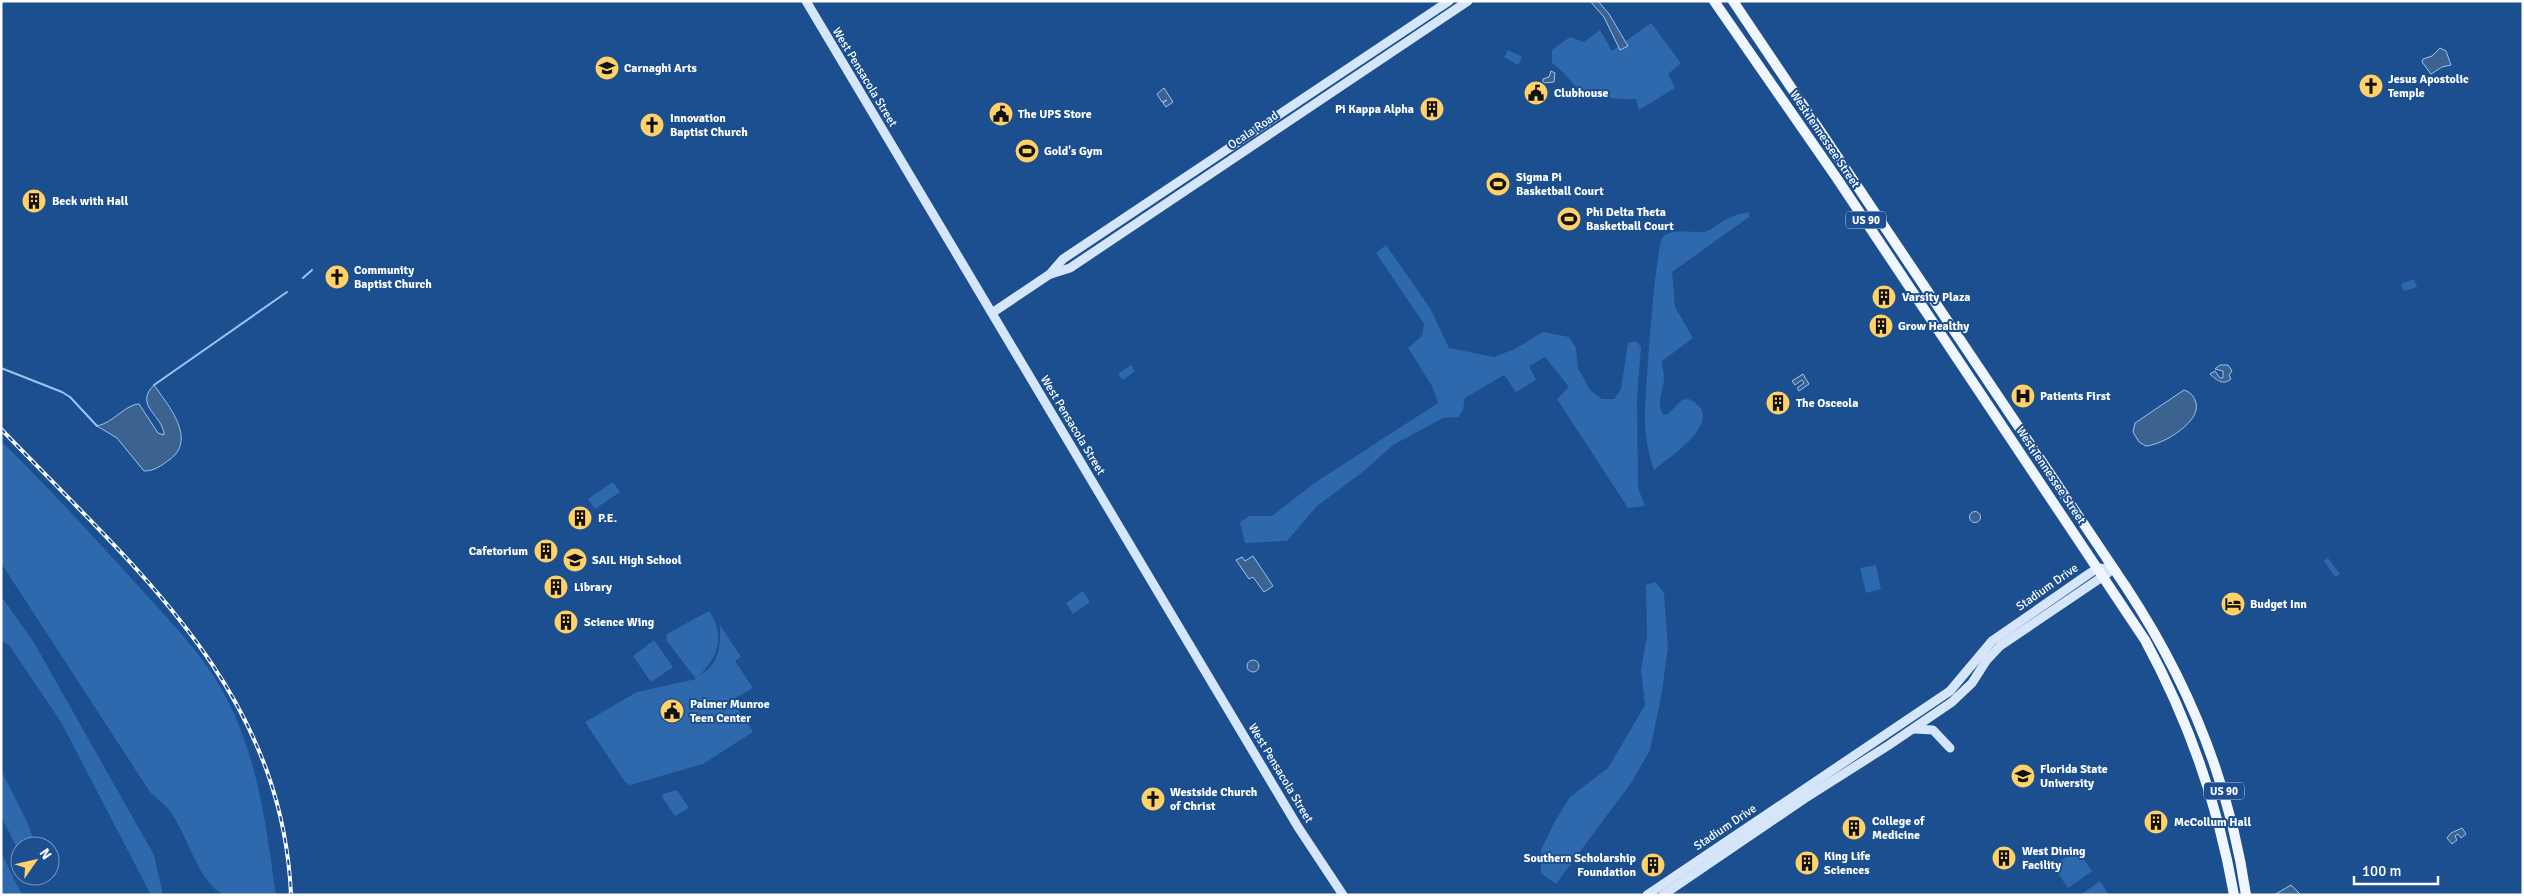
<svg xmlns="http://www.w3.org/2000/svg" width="2524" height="896" viewBox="0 0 2524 896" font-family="Signika,sans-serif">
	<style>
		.green { fill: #2e69ad }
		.water { fill: #3c6290; stroke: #9cc4f0 }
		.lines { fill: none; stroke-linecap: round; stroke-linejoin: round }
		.stream { stroke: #9cc4f0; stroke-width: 2 }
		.secondary { stroke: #d6e6fa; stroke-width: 9 }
		.primary { stroke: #f0f6ff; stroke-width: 10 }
		.rail-casing { stroke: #fff; stroke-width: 4 }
		.rail { stroke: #1b4f8f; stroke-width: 2; stroke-dasharray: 5.5; stroke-linecap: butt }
		.labels { text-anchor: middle; stroke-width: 4; stroke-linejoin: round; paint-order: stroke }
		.shield { fill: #1b4f8f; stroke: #bbcadd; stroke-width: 1 }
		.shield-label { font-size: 11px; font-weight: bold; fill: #fff }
		.poi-label { font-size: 12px; font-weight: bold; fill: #fff; stroke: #1b4f8f; text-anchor: start }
		.street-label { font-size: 12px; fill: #fff; stroke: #1b4f8f }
	</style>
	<rect width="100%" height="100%" fill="#1b4f8f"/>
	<!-- green -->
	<g class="green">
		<path d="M1651,23L1681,63L1668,74L1675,88L1639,110L1636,99C1625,100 1589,97 1581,91C1570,82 1564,71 1552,63V50L1570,37L1584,42L1600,30L1612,51Z"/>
		<polygon points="1508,50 1522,57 1518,65 1504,57"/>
		<path d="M1749,212V217L1672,272L1675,307L1693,338L1662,361C1662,367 1664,372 1664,378C1664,390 1655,405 1664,415L1668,414L1682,400L1689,399C1730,419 1669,457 1654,470C1648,453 1645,436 1645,418C1645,398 1655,245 1663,237C1672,228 1692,233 1704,232C1712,230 1720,222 1727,219C1734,215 1741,214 1749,212Z"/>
		<polygon points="1386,245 1430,308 1449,348 1494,357 1515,349 1543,332 1569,337 1576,348 1578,368 1590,390 1602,399 1614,399 1621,389 1628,343 1636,341 1641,347 1637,399 1638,488 1645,506 1628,508 1557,399 1569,387 1545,357 1529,366 1536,380 1516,392 1504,375 1465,398 1463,410 1458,417 1443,418 1393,445 1364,471 1317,506 1287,541 1245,543 1240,522 1249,516 1272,516 1313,484 1438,403 1432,386 1408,348 1422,336 1424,324 1376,253"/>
		<polygon points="2414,279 2417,287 2404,291 2401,284"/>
		<polygon points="1131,365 1135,371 1123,380 1118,374"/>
		<path d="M1,441C49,488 94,537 139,587C169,620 203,654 224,694C258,755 266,827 276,895H225C200,886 187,835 172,814C167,806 157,799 150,792L1,563Z"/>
		<polygon points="613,482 620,492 595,509 588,499"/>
		<polygon points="2328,558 2340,574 2335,577 2324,561"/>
		<polygon points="1876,565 1881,589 1866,593 1860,568"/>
		<polygon points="1655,582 1664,593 1668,648 1661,697 1650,750 1631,783 1556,884 1541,873 1541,850 1555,821 1570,797 1608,768 1645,705 1641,670 1647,636 1646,585"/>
		<polygon points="1083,591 1090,602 1073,614 1066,603"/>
		<polygon points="1,596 33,641 154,855 163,895 151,895 61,722 9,645 1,641"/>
		<path d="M709,611C725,634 719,659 698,676C719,666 721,646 720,625L741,657L735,661L753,688L732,700L753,732L703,764L630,785L625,782L585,722L637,692L696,679L666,640L667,634Z"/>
		<polygon points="654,640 673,667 651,682 633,656"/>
		<polygon points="1,770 29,826 35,846 20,846 20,854 1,816"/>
		<polygon points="677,790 689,808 675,816 662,797 663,794"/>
		<polygon points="2077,850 2092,871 2068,888 2053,866"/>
		<polygon points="1,852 21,893 22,895 1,895"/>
		<polygon points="2100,881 2109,895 2080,895"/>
	</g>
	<!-- water -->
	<g class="water">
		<polygon points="1590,1 1598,1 1609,14 1628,46 1620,50 1604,17"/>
		<polygon points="2440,48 2446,51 2451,65 2442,67 2431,74 2422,62 2423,59 2432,56"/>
		<polygon points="1551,71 1555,73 1554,82 1543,83 1543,79 1549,77"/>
		<polygon points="1164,88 1173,102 1166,107 1163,103 1167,100 1162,102 1157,94"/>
		<path d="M2220,365H2228L2232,371L2229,375L2231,379C2222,386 2217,380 2210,374L2215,371L2220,378H2223V371L2215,369Z"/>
		<polygon points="1803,374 1809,384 1799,391 1797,388 1804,383 1802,380 1795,385 1792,381"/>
		<path d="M154,385C168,405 198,440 169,460C161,466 154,471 144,471L117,438L97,426C113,423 126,404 139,404L158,433L164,435C164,416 133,406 154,385Z"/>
		<path d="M2184,390C2190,392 2193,395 2195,400C2205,420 2163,445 2146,446L2139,442L2133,432L2135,423Z"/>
		<circle cx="1975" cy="517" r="5.5"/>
		<polygon points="1253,556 1273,586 1264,592 1253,577 1249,579 1236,560 1242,557 1245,561"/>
		<circle cx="1253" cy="666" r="6"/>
		<polygon points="2462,828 2466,834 2461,838 2458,834 2455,836 2457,840 2452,844 2447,838 2451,833"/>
		<polygon points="2291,885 2301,895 2274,895"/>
	</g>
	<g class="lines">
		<!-- stream -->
		<g class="stream">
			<polyline points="303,278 312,270"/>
			<polyline points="1,368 62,392 70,397 97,426"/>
			<polyline points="154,385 287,292"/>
		</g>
		<!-- secondary -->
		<g class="secondary">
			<polyline points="806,1 1298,827 1343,895"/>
			<polyline points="1051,274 1070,268 1468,1"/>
			<polyline points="992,313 1050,274 1063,259 1449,1"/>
			<polyline points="1914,729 1933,730 1950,748"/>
			<polyline points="1647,895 1950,691 1992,641 2090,573 2098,568 2114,569"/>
			<polyline points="1663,895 1804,799 1889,745 1952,702 1972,683 1986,661 2000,646 2108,573"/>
		</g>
		<!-- primary -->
		<g class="primary">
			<path d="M1714,1L1836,177L2145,640C2189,721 2218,804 2234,895"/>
			<path d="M1733,1L2126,587C2188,681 2230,784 2246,895"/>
		</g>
		<defs>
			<path id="rail" d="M1,429C133,567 282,688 291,895"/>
		</defs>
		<!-- rail casing -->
		<use href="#rail" class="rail-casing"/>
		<!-- rail -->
		<use href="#rail" class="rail"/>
	</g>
	<!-- icons -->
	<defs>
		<symbol id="university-disc" viewBox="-11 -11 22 22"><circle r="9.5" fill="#ffd166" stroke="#1b4f8f"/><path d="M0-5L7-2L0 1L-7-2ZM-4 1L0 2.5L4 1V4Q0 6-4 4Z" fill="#111"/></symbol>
		<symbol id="church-disc" viewBox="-11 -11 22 22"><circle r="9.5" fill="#ffd166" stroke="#1b4f8f"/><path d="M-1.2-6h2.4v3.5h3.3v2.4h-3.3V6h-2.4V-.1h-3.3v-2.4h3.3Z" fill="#111"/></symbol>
		<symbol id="civic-disc" viewBox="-11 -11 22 22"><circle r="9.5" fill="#ffd166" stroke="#1b4f8f"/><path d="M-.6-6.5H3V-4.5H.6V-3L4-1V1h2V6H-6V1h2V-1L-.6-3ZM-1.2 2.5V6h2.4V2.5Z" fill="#111"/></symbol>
		<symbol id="building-disc" viewBox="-11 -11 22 22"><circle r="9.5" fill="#ffd166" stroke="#1b4f8f"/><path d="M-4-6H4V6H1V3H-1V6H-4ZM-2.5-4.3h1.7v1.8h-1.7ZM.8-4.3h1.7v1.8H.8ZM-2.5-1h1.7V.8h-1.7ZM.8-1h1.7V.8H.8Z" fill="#111"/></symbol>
		<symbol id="stadium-disc" viewBox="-11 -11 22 22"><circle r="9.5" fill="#ffd166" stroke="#1b4f8f"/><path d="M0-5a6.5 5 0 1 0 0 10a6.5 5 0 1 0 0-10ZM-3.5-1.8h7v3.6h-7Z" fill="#111"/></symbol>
		<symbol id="hospital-disc" viewBox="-11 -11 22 22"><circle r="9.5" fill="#ffd166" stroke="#1b4f8f"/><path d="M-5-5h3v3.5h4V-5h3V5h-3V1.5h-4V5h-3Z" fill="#111"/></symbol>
		<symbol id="school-disc" viewBox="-11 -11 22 22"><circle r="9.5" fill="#ffd166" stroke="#1b4f8f"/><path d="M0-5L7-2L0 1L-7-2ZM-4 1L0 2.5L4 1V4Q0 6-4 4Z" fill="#111"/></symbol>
		<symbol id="hotel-disc" viewBox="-11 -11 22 22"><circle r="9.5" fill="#ffd166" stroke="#1b4f8f"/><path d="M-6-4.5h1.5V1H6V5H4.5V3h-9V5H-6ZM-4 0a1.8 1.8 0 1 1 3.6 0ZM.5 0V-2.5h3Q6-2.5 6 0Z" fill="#111"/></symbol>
	</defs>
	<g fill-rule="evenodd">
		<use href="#university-disc" x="593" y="54" width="28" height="28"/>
		<use href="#church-disc" x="2357" y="72" width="28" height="28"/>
		<use href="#civic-disc" x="1522" y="79" width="28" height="28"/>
		<use href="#building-disc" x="1418" y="95" width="28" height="28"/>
		<use href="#civic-disc" x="987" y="100" width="28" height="28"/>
		<use href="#church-disc" x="638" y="111" width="28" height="28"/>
		<use href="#stadium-disc" x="1013" y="137" width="28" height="28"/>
		<use href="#stadium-disc" x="1484" y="170" width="28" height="28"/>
		<use href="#building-disc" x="20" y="187" width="28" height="28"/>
		<use href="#stadium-disc" x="1555" y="205" width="28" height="28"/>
		<use href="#church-disc" x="323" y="263" width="28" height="28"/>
		<use href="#building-disc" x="1870" y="283" width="28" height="28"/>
		<use href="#building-disc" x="1867" y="312" width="28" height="28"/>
		<use href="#hospital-disc" x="2009" y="382" width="28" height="28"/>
		<use href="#building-disc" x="1764" y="389" width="28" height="28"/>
		<use href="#building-disc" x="566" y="504" width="28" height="28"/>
		<use href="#building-disc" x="532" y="537" width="28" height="28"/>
		<use href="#school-disc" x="561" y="546" width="28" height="28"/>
		<use href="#building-disc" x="542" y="573" width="28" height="28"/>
		<use href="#hotel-disc" x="2219" y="590" width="28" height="28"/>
		<use href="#building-disc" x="552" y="608" width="28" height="28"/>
		<use href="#civic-disc" x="658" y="697" width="28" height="28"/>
		<use href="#university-disc" x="2009" y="762" width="28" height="28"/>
		<use href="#church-disc" x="1139" y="785" width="28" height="28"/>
		<use href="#building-disc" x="2142" y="808" width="28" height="28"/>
		<use href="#building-disc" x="1840" y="814" width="28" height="28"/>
		<use href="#building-disc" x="1990" y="844" width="28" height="28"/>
		<use href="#building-disc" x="1793" y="849" width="28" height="28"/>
		<use href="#building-disc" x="1639" y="851" width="28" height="28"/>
	</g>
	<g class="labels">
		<!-- shield labels -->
		<g class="shield">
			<rect x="1846" y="211.5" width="40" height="17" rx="4"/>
			<rect x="2204" y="782.5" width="40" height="17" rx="4"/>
		</g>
		<g class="shield-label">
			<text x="1866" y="224">US 90</text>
			<text x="2224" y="795">US 90</text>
		</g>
		<!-- poi labels -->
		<g class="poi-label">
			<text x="624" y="72">Carnaghi Arts</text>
			<text x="2388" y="83">Jesus Apostolic<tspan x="2388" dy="14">Temple</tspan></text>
			<text x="1554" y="97">Clubhouse</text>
			<text x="1414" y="113" text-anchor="end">Pi Kappa Alpha</text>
			<text x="1018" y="118">The UPS Store</text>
			<text x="670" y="122">Innovation<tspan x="670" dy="14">Baptist Church</tspan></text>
			<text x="1044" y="155">Gold's Gym</text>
			<text x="1516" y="181">Sigma Pi<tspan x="1516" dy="14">Basketball Court</tspan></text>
			<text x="52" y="205">Beck with Hall</text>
			<text x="1586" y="216">Phi Delta Theta<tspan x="1586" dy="14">Basketball Court</tspan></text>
			<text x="354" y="274">Community<tspan x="354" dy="14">Baptist Church</tspan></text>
			<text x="1902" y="301">Varsity Plaza</text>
			<text x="1898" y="330">Grow Healthy</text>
			<text x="2040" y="400">Patients First</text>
			<text x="1796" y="407">The Osceola</text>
			<text x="598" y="522">P.E.</text>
			<text x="528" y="555" text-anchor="end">Cafetorium</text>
			<text x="592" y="564">SAIL High School</text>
			<text x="574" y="591">Library</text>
			<text x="2250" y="608">Budget Inn</text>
			<text x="584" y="626">Science Wing</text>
			<text x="690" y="708">Palmer Munroe<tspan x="690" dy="14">Teen Center</tspan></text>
			<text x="2040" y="773">Florida State<tspan x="2040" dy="14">University</tspan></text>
			<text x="1170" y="796">Westside Church<tspan x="1170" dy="14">of Christ</tspan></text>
			<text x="1872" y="825">College of<tspan x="1872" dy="14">Medicine</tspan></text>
			<text x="2174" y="826">McCollum Hall</text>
			<text x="2022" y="855">West Dining<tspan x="2022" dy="14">Facility</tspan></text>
			<text x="1824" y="860">King Life<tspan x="1824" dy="14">Sciences</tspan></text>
			<text x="1636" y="862" text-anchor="end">Southern Scholarship<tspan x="1636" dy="14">Foundation</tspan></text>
		</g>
		<!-- street labels -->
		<g class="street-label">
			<text transform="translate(865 77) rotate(59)" y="4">West Pensacola Street</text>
			<text transform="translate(1253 130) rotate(-34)" y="4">Ocala Road</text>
			<text transform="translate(1825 139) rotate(56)" y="4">West Tennessee Street</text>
			<text transform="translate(1073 425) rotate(59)" y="4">West Pensacola Street</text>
			<text transform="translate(2051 475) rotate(56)" y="4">West Tennessee Street</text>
			<text transform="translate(2047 587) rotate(-35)" y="4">Stadium Drive</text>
			<text transform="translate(1281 773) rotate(59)" y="4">West Pensacola Street</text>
			<text transform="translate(1725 827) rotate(-34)" y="4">Stadium Drive</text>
		</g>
	</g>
	<!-- border -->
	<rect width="2524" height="896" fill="none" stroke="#ffffff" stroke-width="5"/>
	<!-- north arrow -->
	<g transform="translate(35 861) rotate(56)"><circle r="24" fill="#1b4f8f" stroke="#7695bc"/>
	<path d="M0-4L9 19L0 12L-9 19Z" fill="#ffd166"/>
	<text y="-8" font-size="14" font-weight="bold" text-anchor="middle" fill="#ffffff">N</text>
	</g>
	<!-- scale -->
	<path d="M2354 876v8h84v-8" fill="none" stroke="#ffffff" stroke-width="2.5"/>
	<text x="2362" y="876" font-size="15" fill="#ffffff" stroke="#1b4f8f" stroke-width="4" paint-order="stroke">100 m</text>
</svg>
